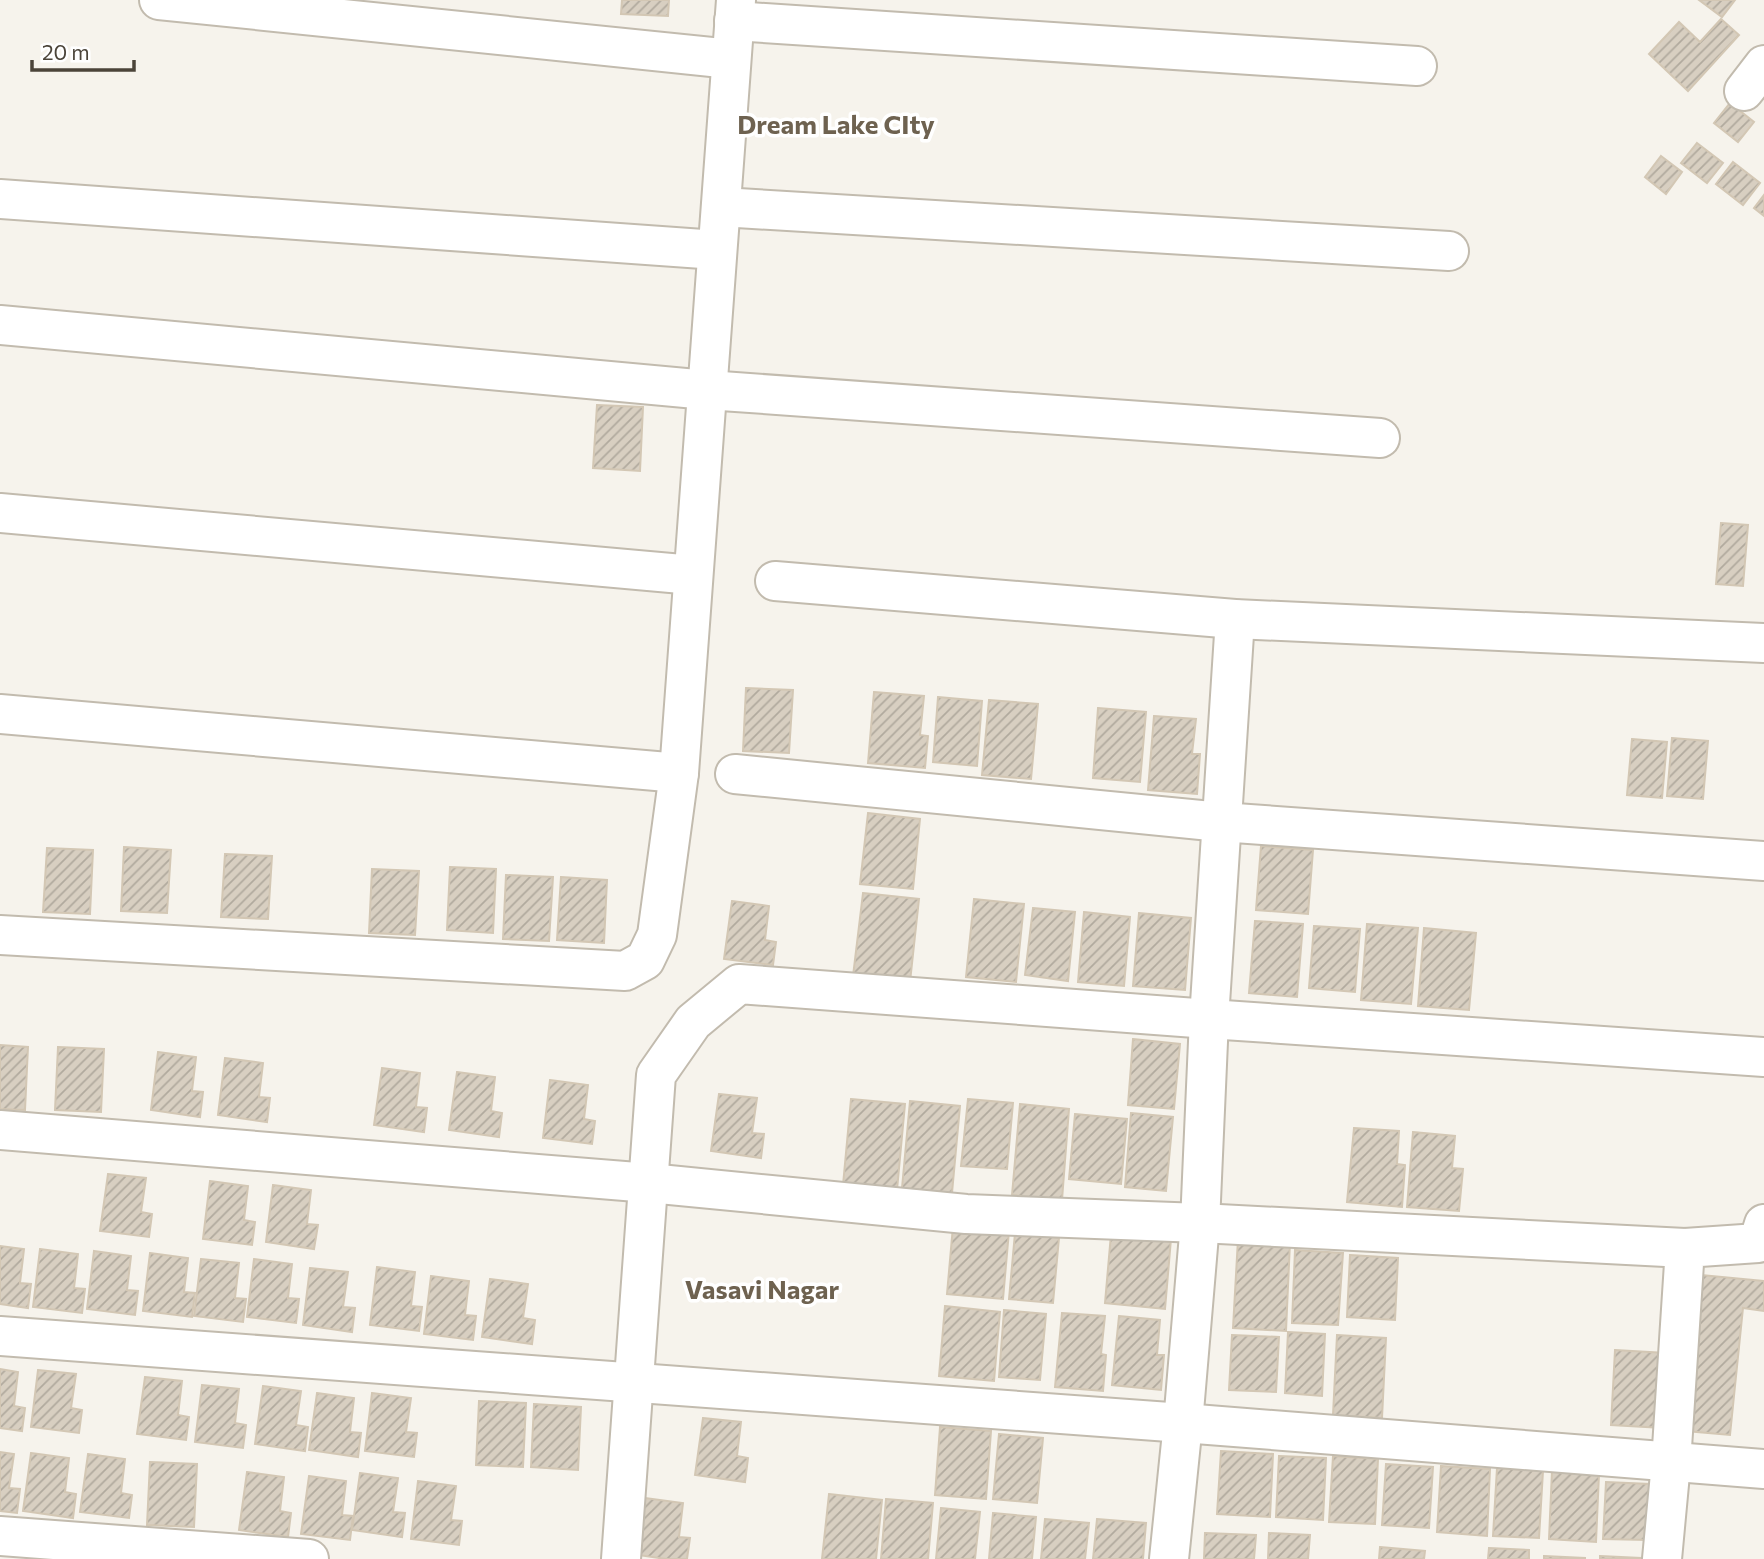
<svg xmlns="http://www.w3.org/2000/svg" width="1764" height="1559" viewBox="0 0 1764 1559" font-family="Commissioner,sans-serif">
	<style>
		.building { fill: url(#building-hatch); stroke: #d3c7b4; stroke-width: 2 }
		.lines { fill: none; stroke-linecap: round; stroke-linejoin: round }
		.minor-casing { stroke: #c2bbae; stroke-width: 42 }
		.minor { stroke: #fff; stroke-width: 38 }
		.labels { text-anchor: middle; stroke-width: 7; stroke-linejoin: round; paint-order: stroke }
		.neighbourhood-label { font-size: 26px; font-weight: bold; fill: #6e6250; stroke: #fff }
	</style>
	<defs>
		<pattern id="building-hatch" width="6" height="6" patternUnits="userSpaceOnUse" patternTransform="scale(1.75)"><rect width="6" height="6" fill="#d8cfc1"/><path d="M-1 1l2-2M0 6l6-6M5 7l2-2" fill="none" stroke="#b1aa9e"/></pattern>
	</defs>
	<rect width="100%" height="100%" fill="#f6f3ec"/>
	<!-- building -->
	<g class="building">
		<polygon points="622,0 669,0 668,16 621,14"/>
		<polygon points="1699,0 1735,0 1722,17"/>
		<polygon points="1721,19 1739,35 1688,91 1649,54 1679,22 1700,42"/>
		<polygon points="1730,103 1754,122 1738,142 1714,123"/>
		<polygon points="1697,143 1723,163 1707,183 1681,163"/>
		<polygon points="1661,156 1682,172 1666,194 1645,177"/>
		<polygon points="1733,162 1760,183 1743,205 1716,184"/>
		<polygon points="1764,195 1764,216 1754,208"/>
		<polygon points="597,405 643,407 640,471 593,468"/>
		<polygon points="1721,523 1748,525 1743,586 1716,584"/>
		<polygon points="746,688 793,690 789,753 743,751"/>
		<polygon points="874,692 924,696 920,735 928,736 925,768 868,763"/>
		<polygon points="938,697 982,701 977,766 933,762"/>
		<polygon points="989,700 1038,704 1031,779 982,775"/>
		<polygon points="1098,708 1146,712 1140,782 1093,778"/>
		<polygon points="1154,716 1196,719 1192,754 1200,754 1197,794 1148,790"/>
		<polygon points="1672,738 1708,741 1703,799 1667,796"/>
		<polygon points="1632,739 1667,742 1662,798 1627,795"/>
		<polygon points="868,813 920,819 913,889 860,884"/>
		<polygon points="1261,846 1313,850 1308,914 1256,910"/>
		<polygon points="124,847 171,850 167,913 121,911"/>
		<polygon points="47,848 93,850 90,914 43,912"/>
		<polygon points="225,854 272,856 268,919 221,917"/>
		<polygon points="450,867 496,869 493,933 447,930"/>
		<polygon points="372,869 419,871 415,935 369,933"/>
		<polygon points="506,875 553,877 549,941 503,939"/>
		<polygon points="561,877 607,880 604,943 557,940"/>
		<polygon points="863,893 919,899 910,982 853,976"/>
		<polygon points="974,899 1024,904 1016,982 966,977"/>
		<polygon points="732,901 769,906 765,940 776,942 773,965 724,959"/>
		<polygon points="1033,908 1075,912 1068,981 1025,975"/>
		<polygon points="1084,912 1130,917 1124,986 1078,982"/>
		<polygon points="1139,913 1191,918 1185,990 1133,986"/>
		<polygon points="1255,921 1303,924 1297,997 1249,993"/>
		<polygon points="1367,924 1418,928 1411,1004 1361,1000"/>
		<polygon points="1314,926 1360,929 1355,992 1309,988"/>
		<polygon points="1424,928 1476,933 1469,1010 1418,1006"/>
		<polygon points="1133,1039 1180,1044 1174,1109 1128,1105"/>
		<polygon points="0,1045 28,1047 25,1110 0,1109"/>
		<polygon points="58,1047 104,1049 101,1112 55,1110"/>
		<polygon points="158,1052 196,1057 192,1091 203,1092 200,1117 151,1110"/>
		<polygon points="225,1058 263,1063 259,1097 270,1098 267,1122 218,1115"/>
		<polygon points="382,1068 420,1073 416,1107 427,1108 424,1132 374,1125"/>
		<polygon points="457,1072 495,1077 491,1111 502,1113 499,1137 449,1130"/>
		<polygon points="550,1080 588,1085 584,1119 595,1121 592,1144 543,1138"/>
		<polygon points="719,1094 757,1098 752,1133 764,1134 761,1158 711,1151"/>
		<polygon points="851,1099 905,1104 897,1190 843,1185"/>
		<polygon points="968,1099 1013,1103 1007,1169 961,1166"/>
		<polygon points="910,1101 960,1106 952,1193 902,1188"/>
		<polygon points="1020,1104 1069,1109 1062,1200 1012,1195"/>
		<polygon points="1131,1113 1173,1117 1166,1191 1125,1187"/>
		<polygon points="1075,1114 1127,1119 1121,1184 1069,1179"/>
		<polygon points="1354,1128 1399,1131 1397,1164 1405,1165 1402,1207 1347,1202"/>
		<polygon points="1413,1132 1455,1136 1452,1168 1463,1169 1459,1211 1407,1207"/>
		<polygon points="108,1174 146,1178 141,1212 152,1214 149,1237 100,1231"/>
		<polygon points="210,1181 248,1186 244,1220 255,1222 252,1245 203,1239"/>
		<polygon points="273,1185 311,1190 307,1224 318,1225 314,1249 266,1242"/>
		<polygon points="953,1226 1009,1231 1003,1299 947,1294"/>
		<polygon points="1015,1233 1059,1238 1053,1303 1009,1299"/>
		<polygon points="1111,1234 1171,1239 1165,1309 1105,1303"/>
		<polygon points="1238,1239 1290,1242 1286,1331 1233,1328"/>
		<polygon points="0,1246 24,1249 20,1283 31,1284 28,1308 0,1304"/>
		<polygon points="40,1249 78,1254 74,1288 85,1289 82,1313 33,1307"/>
		<polygon points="1295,1250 1343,1253 1338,1325 1292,1323"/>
		<polygon points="94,1251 131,1256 127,1290 138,1291 135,1315 87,1309"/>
		<polygon points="150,1253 188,1258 184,1292 195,1293 192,1317 143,1311"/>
		<polygon points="1350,1255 1398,1258 1395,1320 1347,1317"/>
		<polygon points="201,1259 239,1263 235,1298 246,1299 243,1322 194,1316"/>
		<polygon points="254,1259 292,1264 288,1298 299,1299 296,1323 247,1317"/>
		<polygon points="377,1267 415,1272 411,1306 422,1307 419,1331 370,1325"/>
		<polygon points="310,1268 348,1272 343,1307 355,1308 352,1332 303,1325"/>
		<polygon points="1701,1275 1764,1281 1764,1311 1743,1308 1730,1435 1686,1431"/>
		<polygon points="431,1276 469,1281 465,1315 476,1316 473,1340 424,1334"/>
		<polygon points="490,1279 528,1284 523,1318 535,1320 532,1344 482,1337"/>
		<polygon points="945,1306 1000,1312 994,1381 939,1376"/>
		<polygon points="1004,1310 1046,1314 1040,1380 999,1377"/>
		<polygon points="1062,1313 1105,1316 1101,1354 1106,1355 1103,1391 1055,1387"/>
		<polygon points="1119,1316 1160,1320 1157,1355 1164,1355 1161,1390 1112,1385"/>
		<polygon points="1288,1332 1325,1334 1322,1396 1285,1393"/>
		<polygon points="1232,1335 1279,1337 1276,1392 1229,1390"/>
		<polygon points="1337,1335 1386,1338 1382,1418 1333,1415"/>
		<polygon points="1615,1350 1666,1353 1662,1428 1611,1425"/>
		<polygon points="0,1369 18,1372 14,1406 25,1408 22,1431 0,1428"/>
		<polygon points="38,1370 76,1374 71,1408 82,1410 79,1433 31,1427"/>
		<polygon points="145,1377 182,1381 178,1415 189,1417 186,1440 137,1434"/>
		<polygon points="202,1385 239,1389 235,1423 246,1425 243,1448 195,1442"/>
		<polygon points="263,1386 301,1391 296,1425 308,1427 305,1451 255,1444"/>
		<polygon points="317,1393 354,1398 350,1432 361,1433 358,1457 309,1450"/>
		<polygon points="372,1393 411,1398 406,1432 417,1433 414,1457 365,1451"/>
		<polygon points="479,1401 526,1403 523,1467 476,1465"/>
		<polygon points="534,1404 581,1407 578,1470 531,1467"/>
		<polygon points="703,1418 741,1422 737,1456 748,1458 745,1482 695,1475"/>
		<polygon points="940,1427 991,1431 986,1499 935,1495"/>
		<polygon points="999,1434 1043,1438 1037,1503 993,1499"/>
		<polygon points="1221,1451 1273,1454 1270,1517 1217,1514"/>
		<polygon points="0,1452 14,1454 9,1488 20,1489 17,1513 0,1511"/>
		<polygon points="31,1453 69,1458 65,1492 76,1494 73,1518 23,1511"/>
		<polygon points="88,1454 125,1459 121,1493 132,1495 129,1518 80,1512"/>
		<polygon points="1279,1456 1326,1458 1323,1520 1276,1517"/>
		<polygon points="1333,1456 1378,1459 1375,1524 1329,1522"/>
		<polygon points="150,1462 197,1464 194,1527 147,1525"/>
		<polygon points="1386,1464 1433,1467 1429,1528 1382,1525"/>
		<polygon points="1441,1466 1490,1469 1487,1536 1437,1532"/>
		<polygon points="1497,1468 1543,1471 1539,1538 1493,1536"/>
		<polygon points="1552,1471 1599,1474 1596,1542 1549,1539"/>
		<polygon points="247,1472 284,1477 280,1511 291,1513 288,1537 239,1530"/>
		<polygon points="360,1473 398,1478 393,1512 405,1513 402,1537 352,1530"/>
		<polygon points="309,1476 346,1481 342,1515 353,1516 350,1540 301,1534"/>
		<polygon points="418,1481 456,1486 451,1520 462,1521 459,1545 411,1539"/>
		<polygon points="1606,1482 1650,1484 1647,1540 1603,1539"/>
		<polygon points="829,1494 882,1500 876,1559 822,1559"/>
		<polygon points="645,1498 683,1503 679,1537 690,1538 687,1559 666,1559 638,1555"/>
		<polygon points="886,1499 933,1503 928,1559 881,1559"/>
		<polygon points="941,1508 980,1512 975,1559 936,1559"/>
		<polygon points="993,1513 1036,1517 1032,1559 989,1559"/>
		<polygon points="1045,1519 1089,1523 1085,1559 1041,1559"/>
		<polygon points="1097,1519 1146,1523 1143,1559 1093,1559"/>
		<polygon points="1205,1533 1256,1535 1254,1559 1204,1559"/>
		<polygon points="1269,1533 1310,1535 1308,1559 1268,1559"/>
		<polygon points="1380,1547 1425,1551 1424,1559 1379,1559"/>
		<polygon points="1489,1548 1529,1550 1529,1559 1488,1559"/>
		<polygon points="1544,1556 1585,1558 1585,1559 1544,1559"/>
		<polygon points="1600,1556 1641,1558 1641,1559 1600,1559"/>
	</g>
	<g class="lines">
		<defs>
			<g id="minor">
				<polyline points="159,0 731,59"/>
				<polyline points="734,21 1417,66"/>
				<polyline points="1744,91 1764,65"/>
				<polyline points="0,199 717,250"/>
				<polyline points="721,207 1449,251"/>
				<polyline points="0,325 707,390 1380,438"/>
				<polyline points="0,513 693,575"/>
				<polyline points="775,581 1235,619 1764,643"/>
				<polyline points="0,714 679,773"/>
				<polyline points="735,774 1221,822 1764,861"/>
				<polyline points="0,935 625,971 645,960 657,935 679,773 736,0"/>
				<polyline points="0,1130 649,1183 966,1214 1200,1223 1685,1248"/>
				<polyline points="0,1336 1183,1423 1764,1469"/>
				<polyline points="0,1536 309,1559"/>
				<polyline points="621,1559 656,1075 693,1022 739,984 1209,1019 1764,1057"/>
				<polyline points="1169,1559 1183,1423 1200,1223 1209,1019 1235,619"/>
				<polyline points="1662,1559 1671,1463 1685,1248 1758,1243 1764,1224"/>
			</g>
		</defs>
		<!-- minor casing -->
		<use href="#minor" class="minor-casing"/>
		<!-- minor -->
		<use href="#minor" class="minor"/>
	</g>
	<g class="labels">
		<!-- neighbourhood labels -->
		<g class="neighbourhood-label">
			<text x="836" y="134">Dream Lake CIty</text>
			<text x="762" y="1299">Vasavi Nagar</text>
		</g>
	</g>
	<!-- scale -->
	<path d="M32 60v10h102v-10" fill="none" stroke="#4b4439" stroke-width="3.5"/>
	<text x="42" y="60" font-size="21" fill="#4b4439" stroke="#ffffff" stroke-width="5" paint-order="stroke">20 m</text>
</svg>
